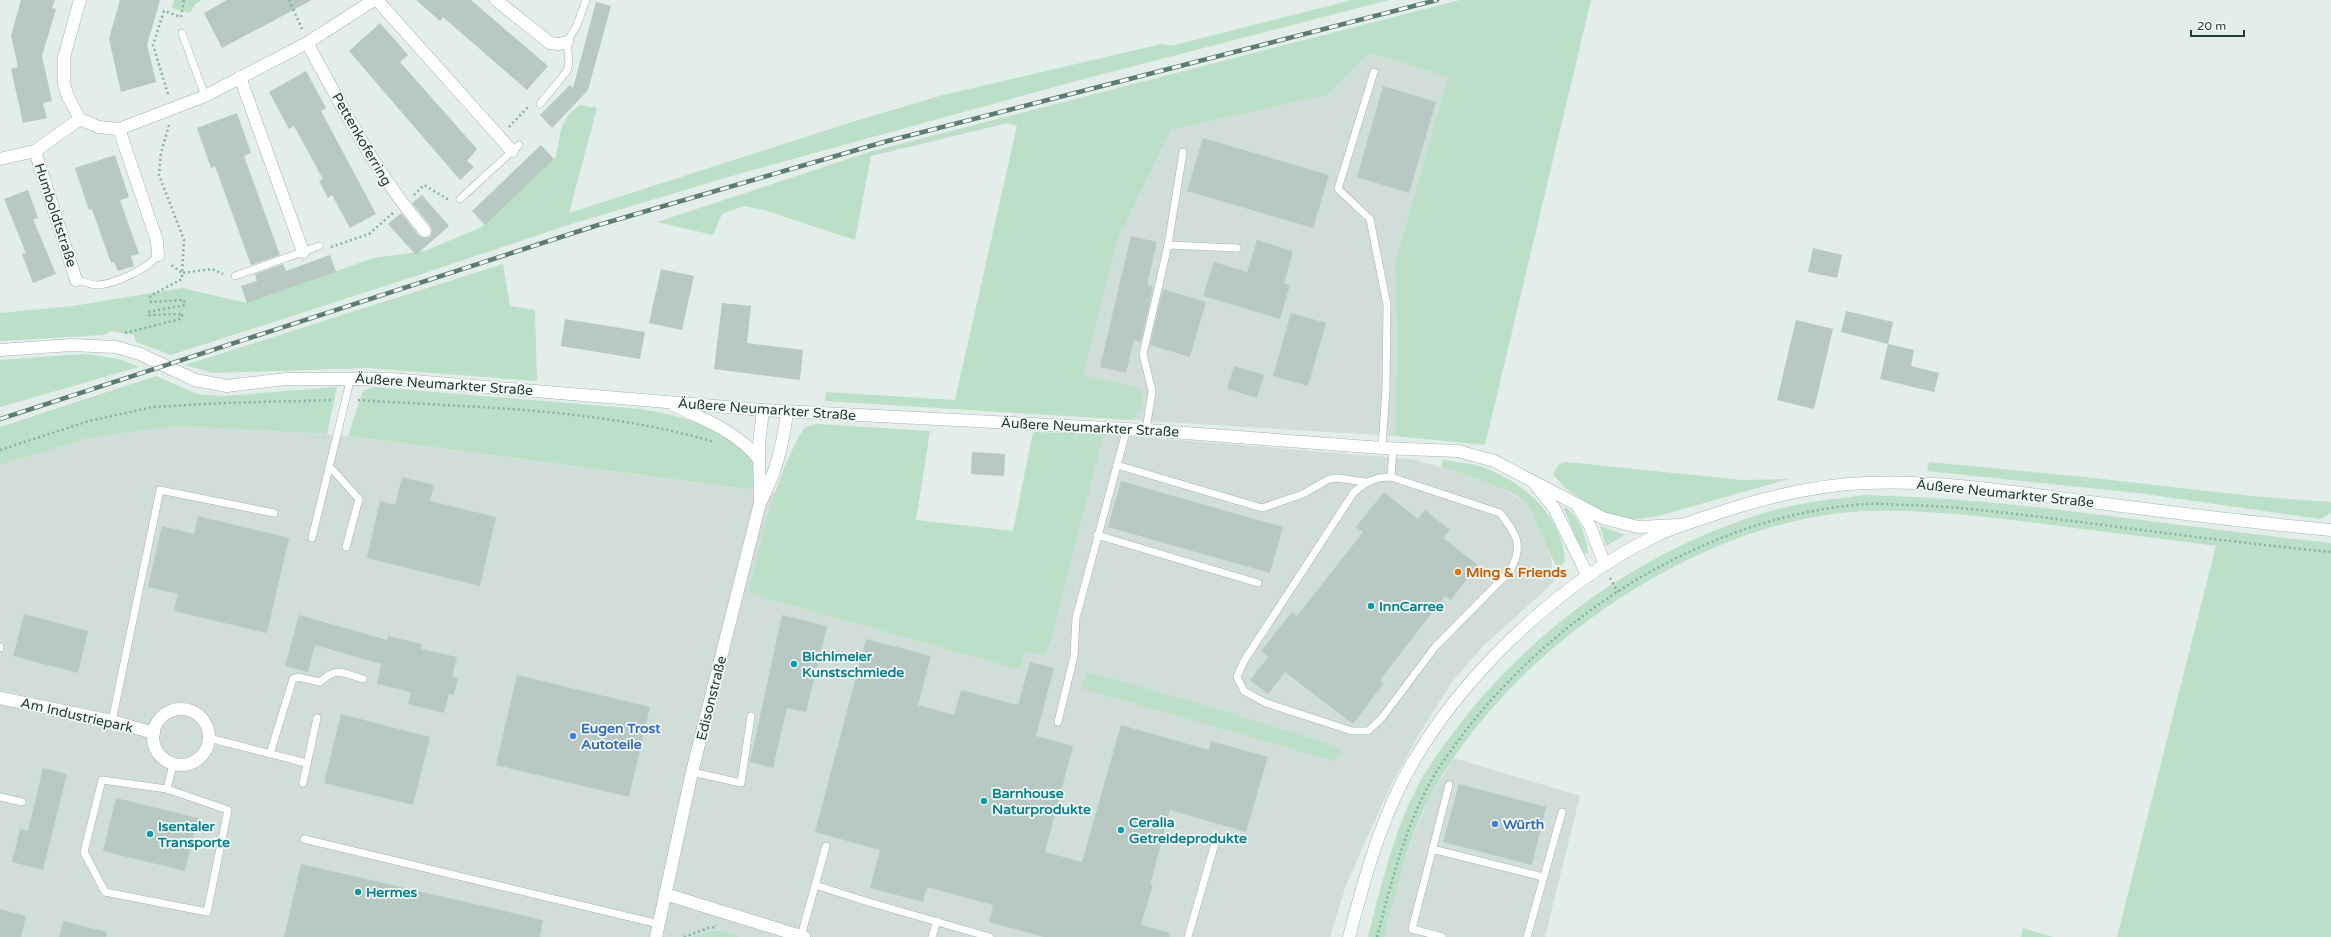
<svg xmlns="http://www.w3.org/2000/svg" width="2331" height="937" viewBox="0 0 2331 937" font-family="'Varela Round',sans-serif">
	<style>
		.built { fill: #d1ddd8 }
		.green { fill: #bbdfc7 }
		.building { fill: #b8c8c2 }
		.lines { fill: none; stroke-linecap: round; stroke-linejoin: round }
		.service-casing { stroke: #a5b5b1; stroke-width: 8 }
		.minor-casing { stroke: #a5b5b1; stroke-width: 13 }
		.secondary-casing { stroke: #a1b9b2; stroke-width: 13 }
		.path { stroke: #82b2a6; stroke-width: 2.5; stroke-dasharray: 2 3; stroke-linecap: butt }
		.service { stroke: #fff; stroke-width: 7 }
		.minor { stroke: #fff; stroke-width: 12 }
		.secondary { stroke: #fff; stroke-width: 12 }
		.rail-casing { stroke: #5c7b74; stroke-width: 4.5 }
		.rail { stroke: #f4f9f7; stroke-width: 3; stroke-dasharray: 9; stroke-linecap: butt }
		.food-dot { fill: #e8710a; stroke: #f4f9f7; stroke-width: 1.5 }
		.culture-dot { fill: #0f9aa8; stroke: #f4f9f7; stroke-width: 1.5 }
		.shop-dot { fill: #3f7fe0; stroke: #f4f9f7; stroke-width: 1.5 }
		.labels { text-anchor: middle; stroke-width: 3.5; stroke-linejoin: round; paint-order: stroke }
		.street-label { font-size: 14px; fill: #223f39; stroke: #f4f9f7 }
		.food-label { font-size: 14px; font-weight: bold; fill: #c56008; stroke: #f4f9f7; text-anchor: start }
		.culture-label { font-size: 14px; font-weight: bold; fill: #0d838f; stroke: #f4f9f7; text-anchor: start }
		.shop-label { font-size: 14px; font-weight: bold; fill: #366cbe; stroke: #f4f9f7; text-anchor: start }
	</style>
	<rect width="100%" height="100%" fill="#e3ede9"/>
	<!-- built -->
	<g class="built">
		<polygon points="1368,53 1448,77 1395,263 1397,347 1395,436 1130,420 1135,418 1083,375 1118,239 1171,130 1327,95"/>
		<polygon points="175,426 339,435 776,493 748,593 1020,670 1025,651 1045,656 1051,641 1104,434 1412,459 1466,475 1497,485 1524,502 1537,522 1551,557 1554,582 1482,647 1452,682 1421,731 1390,787 1346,885 1330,937 0,937 0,465 89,438"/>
		<polygon points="1454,758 1580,796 1545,937 1384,937 1399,879 1415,832 1431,795"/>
	</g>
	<!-- green -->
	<g class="green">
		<polygon points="174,0 202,0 195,4 190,13 172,8"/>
		<polygon points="1352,0 1389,0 1080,80 742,173 565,226 416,276 171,355 136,342 134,335 111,331 103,335 0,341 0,313 73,306 182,288 247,303 373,258 425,251 482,227 556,157 561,129 568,115 580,105 597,108 569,213 849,123 943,95 1162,44 1171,46"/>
		<path d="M1460,0H1591L1485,445L1395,436L1397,347L1395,263L1448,77L1369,53L1327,95L1171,130L1118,239L1083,375L1142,389C1143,402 1143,414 1130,420L825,401L826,392L955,400L1017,126L1008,123L871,156L855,240L764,210L744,206L722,214L713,235L657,222L869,152Z"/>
		<polygon points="503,264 510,306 535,310 537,381 368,368 212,373 185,365"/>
		<polygon points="84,354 119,359 139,367 0,407 0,360"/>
		<polygon points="156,376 197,394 223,396 337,387 327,434 175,426 89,438 0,465 0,427"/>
		<path d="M373,387L640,409C672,414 746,429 755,469C756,475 754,484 754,490L348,436L363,391Z"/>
		<path d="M817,424L930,431L916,520L1013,531L1033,432L1104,434L1051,641L1045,656L1025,651L1020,670L748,593C763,537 774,476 805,427Z"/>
		<path d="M1443,460C1455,462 1468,463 1479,466C1522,480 1562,515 1565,561L1561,566L1556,565C1545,545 1539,523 1526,504C1513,487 1461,474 1441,467Z"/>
		<polygon points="1567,462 1742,480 1789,479 1658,516 1632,520 1611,516 1591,505 1566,489 1553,474 1559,464"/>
		<polygon points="1929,462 2085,477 2251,496 2331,502 2331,513 2320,519 2138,493 1927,471"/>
		<path d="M1866,495C2022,499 2176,527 2331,543V937H2117L2216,546C2159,538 2102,532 2045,524C1987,517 1926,509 1868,511C1701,517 1511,649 1432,793C1408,837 1397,889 1384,937H1368C1381,887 1393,834 1417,787C1429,765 1444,745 1459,725C1537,624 1648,547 1771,511C1802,502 1834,499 1866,495Z"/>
		<path d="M1565,507C1580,517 1586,536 1588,553H1584C1575,540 1571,524 1564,509Z"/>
		<polygon points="1600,526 1625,535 1606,546"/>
		<polygon points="1087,672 1211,707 1338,747 1341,755 1334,761 1081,688"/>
		<polygon points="2023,928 2053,937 2021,937"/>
		<polygon points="721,931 739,937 692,937 707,932"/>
	</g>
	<!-- building -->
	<g class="building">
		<polygon points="21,0 55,0 52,8 56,9 42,56 52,101 43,103 47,118 23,123 11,69 18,67 11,36"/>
		<polygon points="120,0 160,0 147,45 156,82 121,92 109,39"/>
		<polygon points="227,0 312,0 222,48 204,13"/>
		<polygon points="416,0 471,0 548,66 527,90 443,17 440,21"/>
		<polygon points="596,2 611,6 588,90 552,128 540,115 570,85 573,88"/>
		<polygon points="380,23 408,55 400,62 477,149 467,161 474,167 460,180 349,51"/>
		<polygon points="306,71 326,108 321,111 376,214 350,228 332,195 328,198 319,181 323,179 294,126 289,129 269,92"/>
		<polygon points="1383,86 1436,102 1409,193 1357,177"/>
		<polygon points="237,113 251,153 244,156 280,255 251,265 215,166 211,168 197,128"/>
		<polygon points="1203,138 1329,175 1313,228 1187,191"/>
		<polygon points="541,145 554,159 485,225 472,211"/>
		<polygon points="115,155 129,197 120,200 139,254 131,256 134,266 118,271 114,262 111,263 92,209 89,210 75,168"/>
		<polygon points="28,190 38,218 33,219 56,274 33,283 22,254 26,253 4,199"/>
		<polygon points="422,195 449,226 416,255 388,224 401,213 419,236 426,238 430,237 432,230 431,227 412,203"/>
		<polygon points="1131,236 1157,242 1147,285 1153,287 1141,342 1134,340 1126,373 1100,367"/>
		<polygon points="1257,240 1293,251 1284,283 1290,285 1280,319 1203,296 1214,262 1247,272"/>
		<polygon points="1813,248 1842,255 1837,278 1808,272"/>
		<polygon points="330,255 336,272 247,303 241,286 257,281 255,274 283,264 286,271"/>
		<polygon points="661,269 694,276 682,330 649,323"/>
		<polygon points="1163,289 1206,302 1190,357 1150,345"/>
		<polygon points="722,303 751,306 747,343 803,350 800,380 714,369"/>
		<polygon points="1846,311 1893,322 1888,344 1841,332"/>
		<polygon points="1291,313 1326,323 1308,386 1273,376"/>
		<polygon points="565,319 645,332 640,359 561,346"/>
		<polygon points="1796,320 1833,329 1814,409 1777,400"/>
		<polygon points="1888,344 1914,350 1911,366 1939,373 1934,392 1880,379"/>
		<polygon points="1234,366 1264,375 1257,398 1227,389"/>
		<polygon points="972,452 1005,454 1004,476 971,474"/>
		<polygon points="402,477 434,485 430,501 496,517 480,586 367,558 380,501 395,505"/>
		<polygon points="1121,481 1283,527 1270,573 1108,527"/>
		<polygon points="1384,492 1418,519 1425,510 1450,530 1443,538 1478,565 1451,600 1445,596 1380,680 1384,683 1353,724 1285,672 1268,694 1250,680 1268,657 1261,651 1292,612 1297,616 1363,532 1356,527"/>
		<polygon points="198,516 289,538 267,633 174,611 178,594 148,587 162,526 194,534"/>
		<polygon points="24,614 88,631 78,673 13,656"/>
		<polygon points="299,615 387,640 388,636 422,644 421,649 457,657 452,677 458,678 454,695 449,694 444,713 408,704 411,692 377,684 381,664 315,645 308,672 285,666"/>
		<polygon points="782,615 827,626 806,712 787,708 773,768 750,762"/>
		<polygon points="866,639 931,656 918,705 954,715 961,690 1018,705 1030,662 1054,668 1036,736 1073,746 1045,852 1082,862 1121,725 1209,750 1211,741 1268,757 1246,832 1170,810 1150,885 1153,884 1141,925 1170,933 1169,937 1044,937 989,922 993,905 927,887 923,902 870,888 880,850 815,832"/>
		<polygon points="517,675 650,707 629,797 496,765"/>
		<polygon points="341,714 430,737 413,805 324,783"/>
		<polygon points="43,768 67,774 43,870 12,862 20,829 28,831"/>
		<polygon points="1459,784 1546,807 1532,865 1443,842"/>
		<polygon points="116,798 198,818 185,871 103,851"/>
		<polygon points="301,864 543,920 540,937 284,937"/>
		<polygon points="0,909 26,916 21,937 0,937"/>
		<polygon points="63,921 107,932 106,937 59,937"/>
	</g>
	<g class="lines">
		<defs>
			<g id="service">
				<polyline points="182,33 205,96"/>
				<polyline points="1374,72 1338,189 1370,219 1387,305 1386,388 1382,448"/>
				<polyline points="540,104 567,71 569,63 567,42 577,25 586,0"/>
				<polyline points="460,199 519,145"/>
				<polyline points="1168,245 1183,152"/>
				<polyline points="235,276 319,246"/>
				<path d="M76,280C82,281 91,285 97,285C115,284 148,269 158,255"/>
				<polyline points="1146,430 1152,391 1143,354 1168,245 1237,248"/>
				<polyline points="1117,465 1262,508 1303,494 1329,479 1338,478 1365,482"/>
				<polyline points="330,467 359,499 346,547"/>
				<path d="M1391,477L1500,513C1517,534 1524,546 1510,571L1435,647L1381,719L1368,731H1352L1266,703L1244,691L1237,677L1244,661L1354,492C1366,482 1375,477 1391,477L1393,448"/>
				<polyline points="1097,535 1258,583"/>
				<polyline points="312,538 351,377"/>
				<polyline points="0,648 0,647"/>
				<polyline points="112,721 160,490 274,513"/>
				<polyline points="1058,722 1074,656 1076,618 1127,428"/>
				<polyline points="209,738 306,763"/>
				<path d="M270,754L293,679L298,677L320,682C338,666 342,673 363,679"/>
				<polyline points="692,772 741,783 751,716"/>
				<polygon points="102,780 167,789 228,810 207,912 105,892 84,852"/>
				<polyline points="303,783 317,718"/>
				<polyline points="167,789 173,764"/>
				<polyline points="0,797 22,802"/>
				<polyline points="304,839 659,924"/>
				<polyline points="1432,849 1543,877"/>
				<polyline points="815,885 865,901 990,937"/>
				<polyline points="801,936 826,846"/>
				<polyline points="932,937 937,921"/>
				<polyline points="1188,937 1217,836"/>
				<polyline points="1442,937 1412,929 1449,785"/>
				<polyline points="1527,937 1562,812"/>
			</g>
			<g id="minor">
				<polyline points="80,0 64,57 64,84 68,97 80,119 98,127 119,129 205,96 307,43 374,0"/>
				<polyline points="377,0 512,151"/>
				<polyline points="496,0 550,43 559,44 567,42"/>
				<path d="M307,43C344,109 375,173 425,231"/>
				<polyline points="240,77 303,252"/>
				<polyline points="119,129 157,241 158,255"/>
				<polyline points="35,151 76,280"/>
				<polyline points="0,159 35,151 80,119"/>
				<polyline points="0,350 71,345 116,347 140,354 195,380 227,386 286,379 390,379 763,410 1146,430 1382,448 1458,451 1494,461 1603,518 1638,527 1679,525"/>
				<path d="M675,406C707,420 737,432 759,459"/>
				<polyline points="1535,484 1554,508 1588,576"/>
				<polyline points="760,502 759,444 763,410"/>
				<polyline points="1578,507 1590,526 1605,565"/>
				<polyline points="0,698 112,721 154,733"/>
				<circle cx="181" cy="737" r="28"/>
				<polyline points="665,894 804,937"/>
				<path d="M656,937L692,772L760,503C776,473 783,445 787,412"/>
			</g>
			<path id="secondary" d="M1349,937C1363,884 1377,832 1402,782C1454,682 1554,586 1655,536C1672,528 1689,523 1706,517C1758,499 1811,485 1866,483C1932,480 2000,490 2066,499C2154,510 2242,522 2331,530"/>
		</defs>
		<!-- service casing -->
		<use href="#service" class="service-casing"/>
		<!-- minor casing -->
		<use href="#minor" class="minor-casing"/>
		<!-- secondary casing -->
		<use href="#secondary" class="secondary-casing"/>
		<!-- path -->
		<g class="path">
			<polyline points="289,0 302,29"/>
			<polyline points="181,17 184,0"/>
			<polyline points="168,94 153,45 164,11 181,17"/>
			<polyline points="169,125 161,153 159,175 184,240 182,273 212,269 223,274"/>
			<polyline points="509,127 529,106"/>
			<polyline points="414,195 424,185 449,200"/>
			<polyline points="331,247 369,234 393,213"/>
			<polyline points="125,333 180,319 183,314 149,315 148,312 185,305 184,300 151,302 150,296 182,279 182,273 170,264"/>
			<path d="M358,400C477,408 600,408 714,442"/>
			<polyline points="0,450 89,421 153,407 223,403 333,400"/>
			<polyline points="1610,578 1618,592"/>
			<polyline points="684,937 708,928 716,927 716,925"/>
			<path d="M1377,937C1390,888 1402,838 1425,792C1436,770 1452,749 1467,729C1561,609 1710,516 1865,504C1880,503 1896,505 1911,505C1960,507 2009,513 2057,519C2148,531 2240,543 2331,552"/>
		</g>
		<!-- service -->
		<use href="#service" class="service"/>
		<!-- minor -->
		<use href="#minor" class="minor"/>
		<!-- secondary -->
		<use href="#secondary" class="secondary"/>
		<defs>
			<polyline id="rail" points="0,419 595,226 884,142 1437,0"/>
		</defs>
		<!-- rail casing -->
		<use href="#rail" class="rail-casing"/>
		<!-- rail -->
		<use href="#rail" class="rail"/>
	</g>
	<!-- markers -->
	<circle class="food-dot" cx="1458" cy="572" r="4"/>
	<g class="culture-dot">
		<circle cx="1371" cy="606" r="4"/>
		<circle cx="794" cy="664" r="4"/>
		<circle cx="984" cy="801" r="4"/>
		<circle cx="1121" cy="830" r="4"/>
		<circle cx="150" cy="834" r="4"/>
		<circle cx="358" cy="892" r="4"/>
	</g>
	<g class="shop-dot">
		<circle cx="573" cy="736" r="4"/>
		<circle cx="1495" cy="824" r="4"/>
	</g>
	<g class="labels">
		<!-- street labels -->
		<g class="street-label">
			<text transform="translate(362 139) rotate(60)" y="5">Pettenkoferring</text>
			<text transform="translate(56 215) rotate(72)" y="5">Humboldtstraße</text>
			<text transform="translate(444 384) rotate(4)" y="5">Äußere Neumarkter Straße</text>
			<text transform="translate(767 409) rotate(4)" y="5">Äußere Neumarkter Straße</text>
			<text transform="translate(1090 427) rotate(3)" y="5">Äußere Neumarkter Straße</text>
			<text transform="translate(2005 493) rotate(6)" y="5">Äußere Neumarkter Straße</text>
			<text transform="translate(711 698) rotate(-76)" y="5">Edisonstraße</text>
			<text transform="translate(77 715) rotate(13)" y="5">Am Industriepark</text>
		</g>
		<!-- food labels -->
		<g class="food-label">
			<text x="1466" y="577">Ming &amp; Friends</text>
		</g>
		<!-- culture labels -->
		<g class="culture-label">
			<text x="1379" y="611">InnCarree</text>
			<text x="802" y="661">Bichlmeier<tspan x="802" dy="16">Kunstschmiede</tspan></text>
			<text x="992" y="798">Barnhouse<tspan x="992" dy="16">Naturprodukte</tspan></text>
			<text x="1129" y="827">Ceralia<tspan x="1129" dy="16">Getreideprodukte</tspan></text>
			<text x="158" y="831">Isentaler<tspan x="158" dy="16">Transporte</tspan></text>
			<text x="366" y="897">Hermes</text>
		</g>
		<!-- shop labels -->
		<g class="shop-label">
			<text x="581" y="733">Eugen Trost<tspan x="581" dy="16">Autoteile</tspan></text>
			<text x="1503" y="829">Würth</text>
		</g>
	</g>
	<!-- scale -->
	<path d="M2191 30v6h53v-6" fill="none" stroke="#223f39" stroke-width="2"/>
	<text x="2197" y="30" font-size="12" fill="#223f39" stroke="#f4f9f7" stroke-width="3" paint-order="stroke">20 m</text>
</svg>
